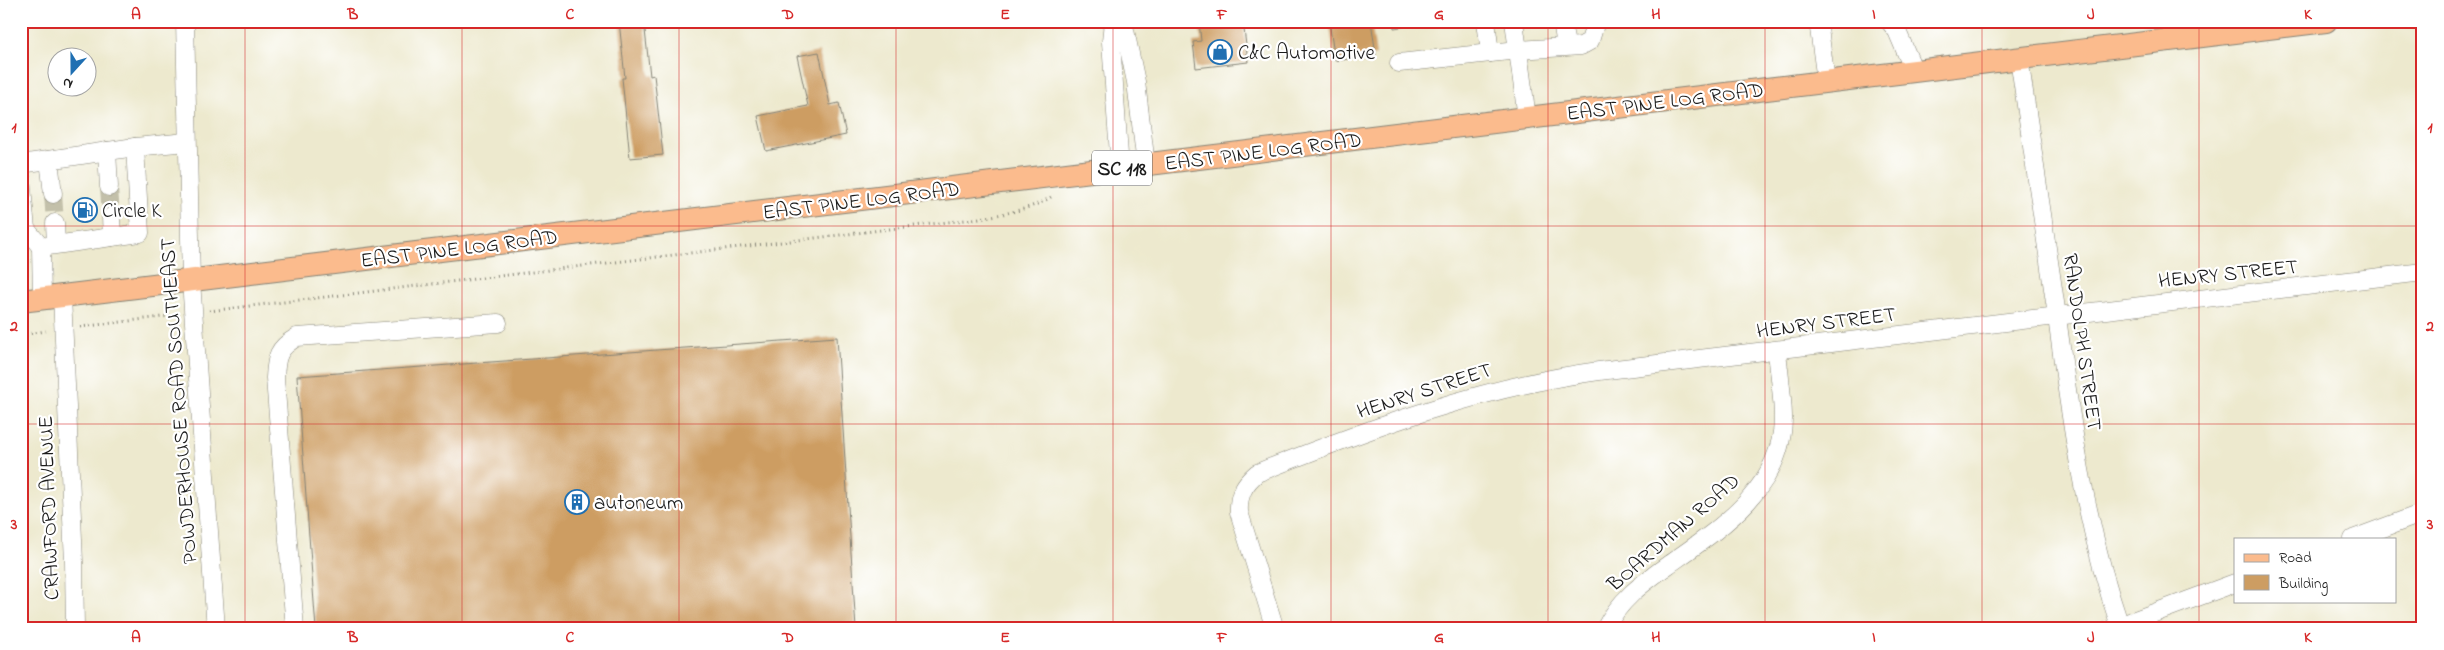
<svg xmlns="http://www.w3.org/2000/svg" width="2444" height="650" viewBox="0 0 2444 650" font-family="'Indie Flower',sans-serif">
	<style>
		.building { fill: #cd9d62 }
		.lines { fill: none; stroke-linecap: round; stroke-linejoin: round }
		.minor-tunnel { stroke: #c3c0aa; stroke-width: 18; stroke-dasharray: 18 9; stroke-linecap: butt }
		.minor-casing { stroke: #848275; stroke-width: 19 }
		.major-casing { stroke: #848275; stroke-width: 24 }
		.path { stroke: #848275; stroke-width: 3; stroke-dasharray: 1 4; stroke-linecap: butt }
		.minor { stroke: #fff; stroke-width: 18 }
		.major { stroke: #fbbb8d; stroke-width: 22 }
		.grid { fill: none; stroke: #d62828; stroke-width: 1; stroke-opacity: 0.55 }
		.labels { text-anchor: middle; stroke-width: 4.5; stroke-linejoin: round; paint-order: stroke }
		.shield { fill: #fff; stroke: #606060; stroke-width: 1 }
		.shield-label { font-size: 20px; font-weight: bold; fill: #1c1c1c }
		.poi-label { font-size: 21px; fill: #1c1c1c; stroke: #fff; text-anchor: start }
		.street-label { font-size: 21px; fill: #1c1c1c; stroke: #fff }
		.neatline { fill: none; stroke: #d62828; stroke-width: 2 }
		.grid-label { font-size: 16px; text-anchor: middle; font-weight: bold; fill: #d62828 }
	</style>
	<rect width="100%" height="100%" fill="#fff"/>
	<filter id="ink" filterUnits="userSpaceOnUse"><feTurbulence type="fractalNoise" baseFrequency=".02" numOctaves="2"/><feDisplacementMap in="SourceGraphic" scale="10" xChannelSelector="R" yChannelSelector="G"/><feConvolveMatrix kernelMatrix="1 2 1 2 8 2 1 2 1" color-interpolation-filters="sRGB"/></filter>
	<filter id="wash" filterUnits="userSpaceOnUse"><feTurbulence type="fractalNoise" baseFrequency=".0096" numOctaves="4" result="noise"/><feDisplacementMap in="SourceGraphic" scale="20" xChannelSelector="R" yChannelSelector="G"/><feGaussianBlur stdDeviation="1.12" result="paint"/><feColorMatrix in="noise" values="0 0 0 0 0 0 0 0 0 0 0 0 0 0 0 0 0 1.4 0 .05"/><feComposite in="paint" operator="in"/></filter>
	<g filter="url(#wash)">
		<rect width="100%" height="100%" fill="#ede9ce"/>
		<g id="blocks">
			<!-- building -->
			<g class="building">
				<polygon points="619,21 644,21 650,76 654,75 663,155 630,158 622,78 625,78"/>
				<polygon points="1199,21 1243,21 1248,62 1196,68 1193,42 1201,41"/>
				<polygon points="1329,21 1371,21 1376,55 1335,61"/>
				<polygon points="1393,21 1434,21 1434,22 1394,28"/>
				<polygon points="819,52 830,105 839,103 846,135 766,151 758,116 808,106 797,56"/>
				<polygon points="837,337 856,629 316,629 297,376"/>
			</g>
		</g>
	</g>
	<g filter="url(#ink)">
		<use href="#blocks" fill-opacity="0" stroke="#848275" stroke-width="1"/>
		<g class="lines">
			<!-- minor-tunnel -->
			<g class="minor-tunnel">
				<polyline points="109,187 111,217"/>
				<polyline points="53,194 55,223"/>
			</g>
			<defs>
				<g id="minor">
					<polyline points="185,21 191,281 216,629"/>
					<polyline points="1113,21 1111,42 1120,169"/>
					<polyline points="1123,21 1136,82 1146,165"/>
					<polyline points="1486,21 1490,53"/>
					<polyline points="1514,21 1527,118"/>
					<polyline points="1562,21 1566,46"/>
					<polyline points="1818,21 1826,81"/>
					<polyline points="1889,21 1897,31 1914,71"/>
					<path d="M2019,58C2032,141 2044,225 2056,309C2070,418 2085,525 2121,629"/>
					<polyline points="1399,63 1518,50 1581,46 1590,41 1596,21"/>
					<polyline points="107,151 109,187"/>
					<polyline points="49,160 53,194"/>
					<polyline points="21,164 135,147"/>
					<polyline points="21,178 26,229 41,247"/>
					<polyline points="111,217 112,237"/>
					<polyline points="55,223 56,244"/>
					<polyline points="62,296 74,562 75,629"/>
					<polyline points="42,298 41,247 140,233 135,147 187,142"/>
					<polyline points="2353,539 2423,513"/>
					<path d="M295,629L275,378C276,356 278,348 297,337L498,323"/>
					<path d="M1275,629L1239,512C1238,495 1244,484 1257,473C1368,429 1480,387 1599,371L2423,272"/>
					<path d="M1605,629C1619,600 1643,583 1668,565C1719,529 1782,489 1783,419C1783,397 1779,373 1777,351"/>
					<polyline points="2111,629 2235,583"/>
				</g>
				<polyline id="major" points="21,301 2326,21"/>
			</defs>
			<!-- minor casing -->
			<use href="#minor" class="minor-casing"/>
			<!-- major casing -->
			<use href="#major" class="major-casing"/>
			<!-- path -->
			<g class="path">
				<path d="M209,311L931,224C964,220 1024,215 1051,197"/>
				<polyline points="80,327 178,315"/>
				<polyline points="21,335 46,331"/>
			</g>
			<!-- minor -->
			<use href="#minor" class="minor"/>
			<!-- major -->
			<use href="#major" class="major"/>
		</g>
	</g>
	<!-- grid -->
	<path class="grid" d="M245,21V629M462,21V629M679,21V629M896,21V629M1113,21V629M1331,21V629M1548,21V629M1765,21V629M1982,21V629M2199,21V629M21,226H2423M21,424H2423"/>
	<!-- icons -->
	<defs>
		<symbol id="shop-ring" viewBox="-11 -11 22 22"><circle r="9.5" fill="#fff" stroke="#1f6fb2" stroke-width="1.5"/><path d="M-5-2.5h2.3a2.7 3.5 0 0 1 5.4 0H5L5.5 6h-11ZM-1.5-2.5h3a1.5 2.3 0 0 0-3 0Z" fill="#1f6fb2"/></symbol>
		<symbol id="fuel-ring" viewBox="-11 -11 22 22"><circle r="9.5" fill="#fff" stroke="#1f6fb2" stroke-width="1.5"/><path d="M-5.5-6h7V0h2V4h1.3V-2.5L3-4.5l.8-.8L6-3V5H2.5V1h-1V6h-7ZM-4.2-4.7v3.2H.2V-4.7Z" fill="#1f6fb2"/></symbol>
		<symbol id="building-ring" viewBox="-11 -11 22 22"><circle r="9.5" fill="#fff" stroke="#1f6fb2" stroke-width="1.5"/><path d="M-4-6H4V6H1V3H-1V6H-4ZM-2.5-4.3h1.7v1.8h-1.7ZM.8-4.3h1.7v1.8H.8ZM-2.5-1h1.7V.8h-1.7ZM.8-1h1.7V.8H.8Z" fill="#1f6fb2"/></symbol>
	</defs>
	<g fill-rule="evenodd">
		<use href="#shop-ring" x="1206" y="38" width="28" height="28"/>
		<use href="#fuel-ring" x="71" y="196" width="28" height="28"/>
		<use href="#building-ring" x="563" y="488" width="28" height="28"/>
	</g>
	<g class="labels">
		<!-- shield labels -->
		<rect class="shield" x="1092" y="150.5" width="60" height="35" rx="4"/>
		<g class="shield-label">
			<text x="1122" y="175">SC 118</text>
		</g>
		<!-- poi labels -->
		<g class="poi-label">
			<text x="1238" y="59">C&amp;C Automotive</text>
			<text x="102" y="217">Circle K</text>
			<text x="594" y="509">autoneum</text>
		</g>
		<!-- street labels -->
		<g class="street-label">
			<text transform="translate(1665 101) rotate(-7)" y="7">EAST PINE LOG ROAD</text>
			<text transform="translate(1263 151) rotate(-7)" y="7">EAST PINE LOG ROAD</text>
			<text transform="translate(861 200) rotate(-7)" y="7">EAST PINE LOG ROAD</text>
			<text transform="translate(459 248) rotate(-7)" y="7">EAST PINE LOG ROAD</text>
			<text transform="translate(2228 273) rotate(-6)" y="7">HENRY STREET</text>
			<text transform="translate(1826 322) rotate(-7)" y="7">HENRY STREET</text>
			<text transform="translate(2083 342) rotate(82)" y="7">RANDOLPH STREET</text>
			<text transform="translate(1424 390) rotate(-18)" y="7">HENRY STREET</text>
			<text transform="translate(178 401) rotate(-94)" y="7">POWDERHOUSE ROAD SOUTHEAST</text>
			<text transform="translate(48 508) rotate(-92)" y="7">CRAWFORD AVENUE</text>
			<text transform="translate(1673 532) rotate(-41)" y="7">BOARDMAN ROAD</text>
		</g>
	</g>
	<!-- margin -->
	<rect width="2444" height="650" fill="none" stroke="#fff" stroke-width="55"/>
	<!-- legend -->
	<rect x="2234" y="538" width="162" height="65" fill="#ffffff" stroke="#a4a4a4"/>
	<rect x="2244" y="554" width="25" height="8" fill="#fbbb8d" stroke="#a4a4a4"/>
	<text x="2279" y="562" font-size="15" fill="#1c1c1c">Road</text>
	<rect x="2244" y="575" width="25" height="15" fill="#cd9d62" stroke="#a4a4a4"/>
	<text x="2279" y="588" font-size="15" fill="#1c1c1c">Building</text>
	<!-- north arrow -->
	<g transform="translate(72 72) rotate(201)"><circle r="24" fill="#ffffff" stroke="#a4a4a4"/>
	<path d="M0-4L9 19L0 12L-9 19Z" fill="#1f6fb2"/>
	<text y="-8" font-size="14" font-weight="bold" text-anchor="middle" fill="#1c1c1c">N</text>
	</g>
	<rect x="28" y="28" width="2388" height="594" class="neatline"/>
	<g class="grid-label">
		<text x="136" y="19">A</text>
		<text x="353" y="19">B</text>
		<text x="570" y="19">C</text>
		<text x="788" y="19">D</text>
		<text x="1005" y="19">E</text>
		<text x="1222" y="19">F</text>
		<text x="1439" y="19">G</text>
		<text x="1656" y="19">H</text>
		<text x="1874" y="19">I</text>
		<text x="2091" y="19">J</text>
		<text x="2308" y="19">K</text>
		<text x="14" y="132">1</text>
		<text x="2430" y="132">1</text>
		<text x="14" y="331">2</text>
		<text x="2430" y="331">2</text>
		<text x="14" y="529">3</text>
		<text x="2430" y="529">3</text>
		<text x="136" y="642">A</text>
		<text x="353" y="642">B</text>
		<text x="570" y="642">C</text>
		<text x="788" y="642">D</text>
		<text x="1005" y="642">E</text>
		<text x="1222" y="642">F</text>
		<text x="1439" y="642">G</text>
		<text x="1656" y="642">H</text>
		<text x="1874" y="642">I</text>
		<text x="2091" y="642">J</text>
		<text x="2308" y="642">K</text>
	</g>
</svg>
